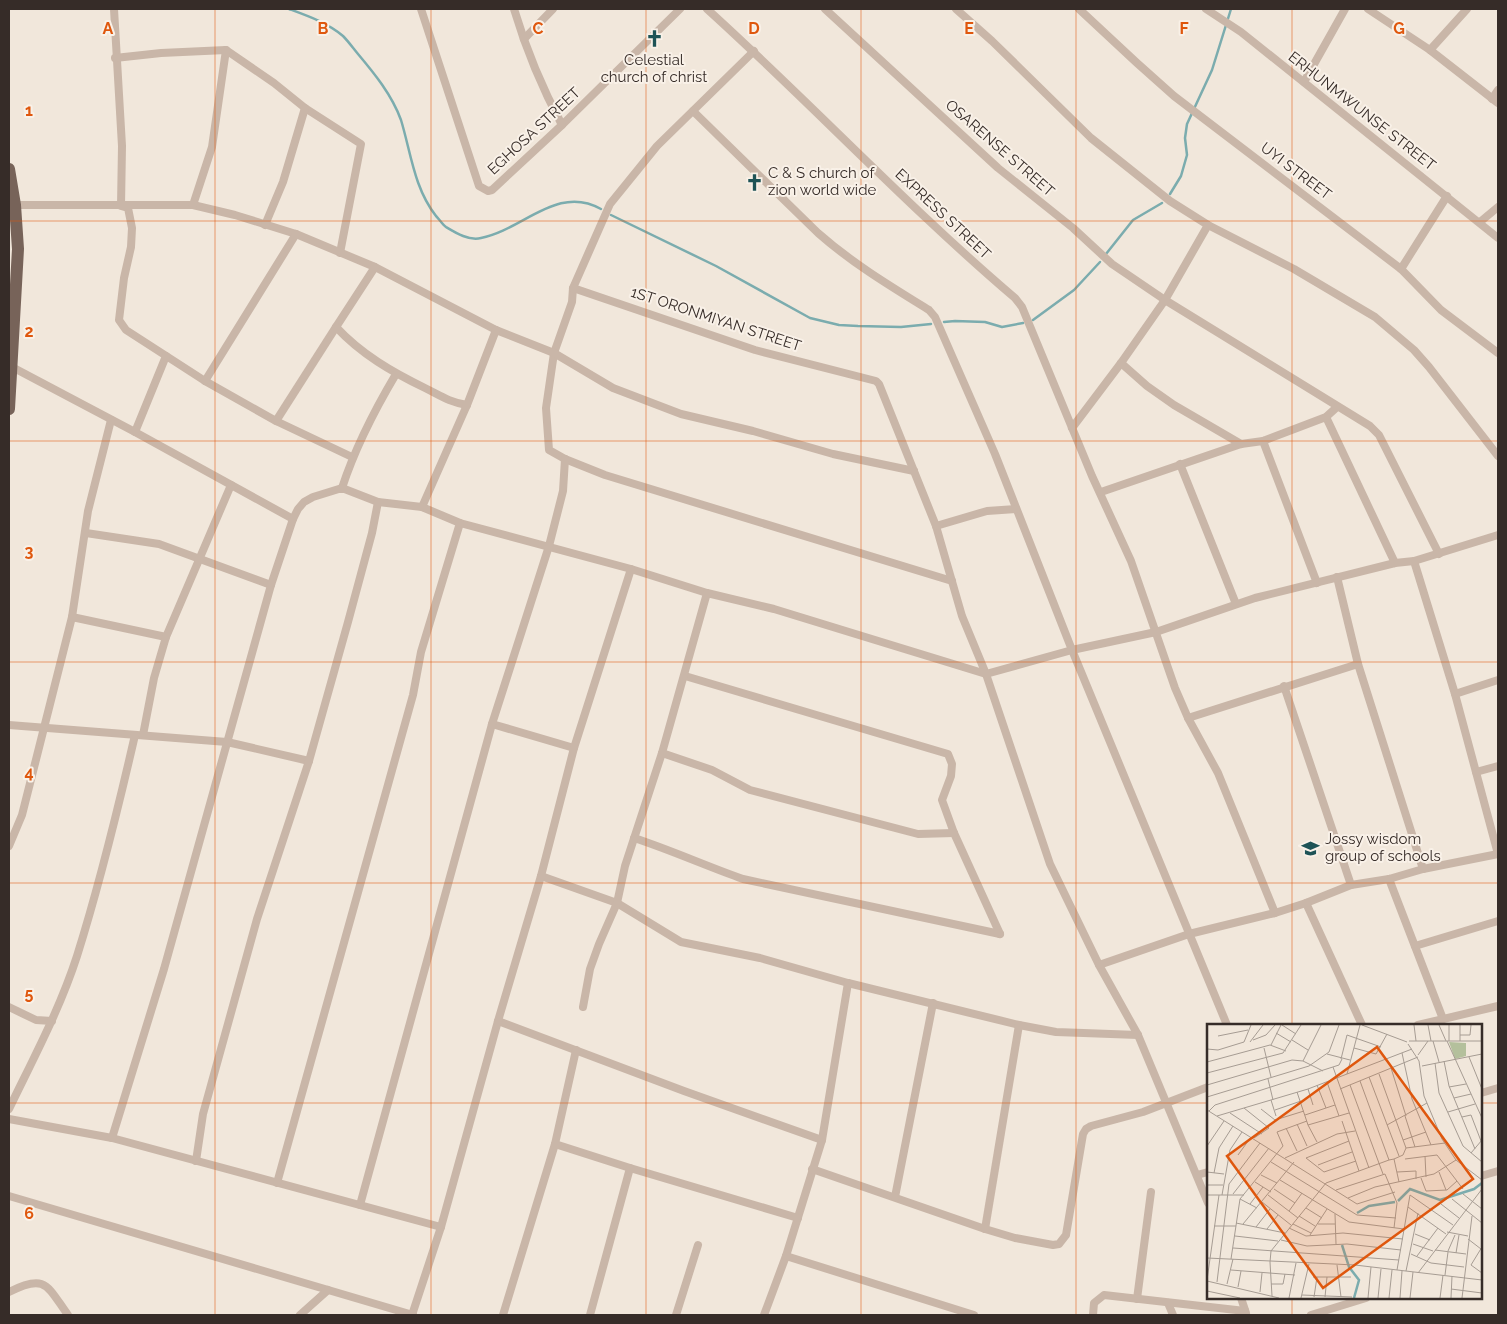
<svg xmlns="http://www.w3.org/2000/svg" width="1507" height="1324" viewBox="0 0 1507 1324" font-family="Raleway,sans-serif">
	<style>
		.lines { fill: none; stroke-linecap: round; stroke-linejoin: round }
		.stream { stroke: #7bacae; stroke-width: 2.5 }
		.street { stroke: #c9b6a8; stroke-width: 8 }
		.primary { stroke: #776359; stroke-width: 12 }
		.grid { fill: none; stroke: #df570d; stroke-width: 1; stroke-opacity: 0.55 }
		.labels { text-anchor: middle; stroke-width: 4; stroke-linejoin: round; paint-order: stroke }
		.poi-label { font-size: 15px; fill: #362c28; stroke: #f9f1e8; text-anchor: start }
		.street-label { font-size: 15px; fill: #362c28; stroke: #f9f1e8 }
		.inset-river { fill: none; stroke: #7bacae; stroke-width: 2.5 }
		.inset-road { fill: none; stroke: #a69c93; stroke-width: 1 }
		.view { fill: #df570d; fill-opacity: 0.15; stroke: #df570d; stroke-width: 2.5 }
		.inset-edge { fill: none; stroke: #362c28; stroke-width: 2.5 }
		.grid-label { font-size: 16px; text-anchor: middle; font-weight: bold; fill: #df570d; stroke: #f9f1e8; stroke-width: 4; stroke-linejoin: round; paint-order: stroke }
	</style>
	<rect width="100%" height="100%" fill="#f1e7db"/>
	<g class="lines">
		<!-- stream -->
		<g class="stream">
			<path d="M289,9C308,16 328,23 343,36C348,41 353,48 358,54C374,73 392,95 401,120C411,153 414,188 436,216C439,219 442,224 446,227C456,233 469,241 481,238C523,230 557,184 601,209"/>
			<polyline points="1170,194 1181,176 1187,155 1185,138 1187,124 1212,70 1231,9"/>
			<polyline points="611,215 716,266 810,318 839,325 858,326 901,327 931,324"/>
			<polyline points="1106,254 1133,220 1162,203"/>
			<polyline points="1033,320 1074,290 1100,262"/>
			<polyline points="944,322 955,321 985,322 1002,327 1023,323"/>
		</g>
		<!-- street -->
		<g class="street">
			<polyline points="114,9 122,146 121,206 128,208 132,228 131,247 124,278 119,320 126,330 205,381 276,421 352,457"/>
			<polyline points="421,9 479,186 488,191 492,190 562,125 680,9"/>
			<path d="M514,9C526,49 542,88 562,125"/>
			<path d="M707,9C811,103 908,207 1015,298L1022,307L1092,476L1131,561L1175,688L1188,718L1218,773L1275,913"/>
			<polyline points="825,9 998,168 1073,228 1112,264 1165,300 1370,426 1379,435 1439,554"/>
			<polyline points="956,9 992,41 1091,138 1170,201 1208,225 1294,269 1375,317 1414,350 1429,367 1498,456"/>
			<polyline points="1079,9 1137,63 1174,96 1401,269 1441,310 1498,353"/>
			<polyline points="1206,9 1241,32 1498,238"/>
			<polyline points="1368,9 1430,50 1498,103"/>
			<polyline points="524,39 553,9"/>
			<polyline points="1430,50 1467,9"/>
			<polyline points="754,51 657,146 610,204 573,288 572,302 554,353 546,408 549,450 565,459 605,475 952,581"/>
			<polyline points="115,58 161,53 226,50 274,83 305,108 361,144 340,253"/>
			<polyline points="1304,82 1345,9"/>
			<polyline points="1492,99 1498,90"/>
			<path d="M693,111L818,233C852,263 890,286 929,310L935,317L995,454L1072,650L1227,1025"/>
			<polyline points="13,205 193,205 235,215 296,234 375,267 496,330 554,353 613,388 681,414 753,431 833,454 914,471"/>
			<polyline points="193,205 212,147 226,50"/>
			<polyline points="1480,222 1498,207"/>
			<polyline points="265,225 283,182 305,108"/>
			<path d="M375,267L336,327C361,354 392,372 425,388C441,396 449,402 467,405"/>
			<polyline points="1401,269 1447,196"/>
			<polyline points="573,288 755,350 876,381 879,384 936,526 962,616 986,674 1050,864 1099,965 1138,1035 1208,1203"/>
			<polyline points="1121,363 1147,386 1174,405 1241,444"/>
			<polyline points="12,367 135,432 293,519"/>
			<polyline points="205,381 296,234"/>
			<polyline points="1326,417 1395,563"/>
			<polyline points="276,421 336,327"/>
			<polyline points="1072,428 1121,363 1165,300 1208,225"/>
			<polyline points="135,432 166,356"/>
			<polyline points="1263,441 1317,583"/>
			<polyline points="1180,464 1236,604"/>
			<path d="M342,488C355,448 374,411 396,374"/>
			<polyline points="1101,492 1241,444 1263,441 1326,417 1337,407"/>
			<polyline points="422,507 467,405 496,330"/>
			<polyline points="460,523 631,569 707,593"/>
			<polyline points="936,526 987,511 1016,509"/>
			<polyline points="86,533 159,544 271,585"/>
			<polyline points="1414,561 1455,694 1498,854"/>
			<polyline points="1337,577 1358,664 1423,869"/>
			<polyline points="72,617 166,637"/>
			<polyline points="685,676 948,754 952,764 951,776 942,800 954,833 1000,934"/>
			<polyline points="1284,686 1351,885"/>
			<polyline points="1455,694 1498,680"/>
			<polyline points="1188,718 1358,664"/>
			<polyline points="492,724 574,748"/>
			<polyline points="9,725 227,742 309,761"/>
			<polyline points="143,735 154,678 166,637 231,485"/>
			<polyline points="662,753 712,770 750,790 918,834 954,833"/>
			<polyline points="1476,772 1498,766"/>
			<path d="M634,838C671,850 706,866 743,879L1000,934"/>
			<polyline points="9,846 22,815 72,617 88,511 111,420"/>
			<polyline points="541,876 617,903 681,942 760,958 848,983 1019,1025 1056,1032 1138,1035"/>
			<polyline points="1389,879 1443,1019"/>
			<polyline points="1306,903 1362,1025"/>
			<polyline points="1415,946 1498,921"/>
			<polyline points="1099,965 1189,934 1275,913 1306,903 1351,885 1389,879 1423,869 1498,854"/>
			<polyline points="9,1007 36,1020 52,1021"/>
			<polyline points="583,1007 590,969 599,944 617,903 625,866 662,753 707,593 774,609 986,674 1072,650 1156,632 1255,598 1395,563 1414,561 1498,535"/>
			<polyline points="498,1021 684,1091 822,1140 786,1256 764,1315"/>
			<polyline points="1418,1025 1498,1006"/>
			<polyline points="1481,1093 1498,1088"/>
			<path d="M9,1109C33,1059 60,1009 77,956C100,883 118,809 135,735"/>
			<polyline points="9,1119 112,1138 441,1227"/>
			<polyline points="112,1138 164,969 271,585 293,519 298,509 304,502 313,497 342,488 378,502 422,507 460,523 421,652 413,695 277,1183"/>
			<polyline points="822,1140 848,983"/>
			<polyline points="555,1144 630,1168 798,1218"/>
			<polyline points="196,1161 203,1114 257,919 309,761 348,622 372,533 378,502"/>
			<polyline points="812,1169 985,1229 1015,1238 1053,1245 1059,1244 1066,1235 1083,1134 1086,1129 1091,1126 1143,1112 1208,1087"/>
			<polyline points="1197,1175 1208,1172"/>
			<polyline points="1481,1176 1498,1171"/>
			<polyline points="9,1196 413,1315"/>
			<polyline points="895,1197 933,1003"/>
			<polyline points="360,1205 492,724 549,546 563,491 565,459"/>
			<polyline points="985,1229 1019,1025"/>
			<polyline points="786,1256 974,1315"/>
			<path d="M9,1292C46,1273 47,1286 68,1315"/>
			<polyline points="1241,1298 1246,1313"/>
			<polyline points="1137,1299 1151,1192"/>
			<polyline points="1168,1303 1173,1315"/>
			<polyline points="300,1315 328,1290"/>
			<polyline points="412,1315 441,1227 498,1021 541,876 574,748 631,569"/>
			<polyline points="503,1315 555,1144 576,1050"/>
			<polyline points="590,1315 630,1168"/>
			<polyline points="676,1315 698,1245"/>
			<polyline points="1093,1315 1094,1303 1104,1295 1245,1311"/>
			<polyline points="1311,1315 1366,1298"/>
		</g>
		<!-- primary -->
		<polyline class="primary" points="9,169 15,205 18,249 9,409"/>
	</g>
	<!-- grid -->
	<path class="grid" d="M215,9V1315M431,9V1315M646,9V1315M861,9V1315M1076,9V1315M1292,9V1025M9,221H1498M9,441H1498M9,662H1498M9,883H1498M9,1103H1208M1481,1103H1498M1292,1298V1315"/>
	<!-- icons -->
	<defs>
		<symbol id="church-bare" viewBox="-9 -9 18 18"><path d="M-1.2-6h2.4v3.5h3.3v2.4h-3.3V6h-2.4V-.1h-3.3v-2.4h3.3Z" fill="#1e5356" stroke="#f9f1e8" stroke-width="2.5" paint-order="stroke"/></symbol>
		<symbol id="school-bare" viewBox="-9 -9 18 18"><path d="M0-5L7-2L0 1L-7-2ZM-4 1L0 2.5L4 1V4Q0 6-4 4Z" fill="#1e5356" stroke="#f9f1e8" stroke-width="2.5" paint-order="stroke"/></symbol>
	</defs>
	<g fill-rule="evenodd">
		<use href="#church-bare" x="642" y="26" width="25" height="25"/>
		<use href="#church-bare" x="742" y="170" width="25" height="25"/>
		<use href="#school-bare" x="1298" y="836" width="25" height="25"/>
	</g>
	<g class="labels">
		<!-- poi labels -->
		<g class="poi-label">
			<text x="654" y="65" text-anchor="middle">Celestial<tspan x="654" dy="17">church of christ</tspan></text>
			<text x="768" y="178">C &amp; S church of<tspan x="768" dy="17">zion world wide</tspan></text>
			<text x="1325" y="844">Jossy wisdom<tspan x="1325" dy="17">group of schools</tspan></text>
		</g>
		<!-- street labels -->
		<g class="street-label">
			<text transform="translate(1362 111) rotate(38)" y="5">ERHUNMWUNSE STREET</text>
			<text transform="translate(534 131) rotate(-43)" y="5">EGHOSA STREET</text>
			<text transform="translate(1000 148) rotate(41)" y="5">OSARENSE STREET</text>
			<text transform="translate(1296 171) rotate(37)" y="5">UYI STREET</text>
			<text transform="translate(943 214) rotate(43)" y="5">EXPRESS STREET</text>
			<text transform="translate(716 319) rotate(18)" y="5">1ST ORONMIYAN STREET</text>
		</g>
	</g>
	<!-- overview -->
	<g transform="translate(1207 1024)">
		<rect width="275" height="275" fill="#f1e7db"/>
		<path d="M242,18L259,19V32L248,35Z" fill="#b4c09c"/>
		<path class="inset-river" d="M191,177L203,165L233,176L267,165L275,159M150,189L162,182L188,178M135,221L142,243L152,256L147,274"/>
		<path class="inset-road" d="M75,1L89,10M155,1L200,18M207,1L209,17M221,1L224,17M232,1L239,17M69,9L84,18M253,11H263L264,1M11,12L41,6M46,16L59,11L68,1M85,16L101,26M202,17H275M226,17L232,38M240,17L275,94M242,17V1M253,17V1M43,18L56,1M201,20L212,37L217,72L235,115L249,136L275,156M64,21L74,1M57,24L64,53M147,24L169,30L180,10M0,25L11,26L37,18L44,1M195,29L205,75L224,121M120,30L143,36M211,31L221,17M262,33L275,65M134,35L140,11L174,23M96,37L114,1M237,37L242,62L268,125M0,38L63,21L79,27M228,39L232,69L256,122L275,138M215,42L275,30M126,43L162,144M184,44L199,92M0,49L76,29L94,1M140,50L153,1M162,53L192,132M61,55L66,76M153,57L182,136L187,135L196,131L199,124L172,50M120,58L132,92M0,61L85,36L96,37L116,47M110,61L119,84M143,61L176,150M242,63L259,60M101,65L106,81M133,65L211,33M90,68L101,101L142,89M0,73L102,42L122,28L132,1M247,74L264,70M64,76L69,92M37,84L62,104L47,114M54,85L68,96L97,87M0,86L150,180L188,168M68,86L94,77M2,87L8,81L132,41L135,35M241,88L268,80M23,89L55,110M98,91L128,81M10,92L101,65L205,25M198,92L208,123M255,93L264,91L274,117M90,100L100,122M101,101L110,118M180,101L220,79M79,104L90,127M196,116L219,108M0,122L17,97M199,124L238,119M264,129L275,116M31,131L44,113M218,132L219,153M78,134L130,110L148,107M99,134L117,148L149,137M99,134L142,117M187,135L192,158M198,135L230,131L256,165M64,138L150,191L189,194M111,141L145,128M152,147L182,136M0,148L17,150M190,148L209,147V155M232,148L239,166M7,149L12,124L26,102M54,151L70,159M214,154L219,167L240,166L250,157M73,156L142,198L197,205M48,158L64,168M0,161H16M67,165L88,179M129,166L178,150L190,179L187,204M26,170L62,124M256,170L275,185M0,171H37M15,171L23,126L35,108M61,171L91,194M141,174L168,163L227,150L249,136M33,175L50,184M245,175L275,199M55,178L84,201M43,180L56,163M234,180L252,194M201,183L239,210M99,184L115,194M82,187L95,169M128,190L129,220M92,192L108,202M29,199L78,209M36,200L87,138M86,200L104,209M111,200H128M7,202H29M49,203L63,185M82,204L99,212L136,209L196,215M60,205L71,191M240,208L261,212M208,210L223,216M103,211L120,185M28,212L71,217M261,215L274,225M74,216L100,222L140,220L194,226M206,220L226,227M275,223L264,241L275,249M26,224L192,236M228,226L259,230M241,227L248,211M249,229L252,211M204,230L224,239L257,243M210,232L231,204M0,234L148,241L275,256M24,235L33,175L76,122L70,108L100,97M63,238L64,227L119,159L152,147L135,97M63,238L65,272M130,241L134,273M24,246L88,251M190,246L203,171L246,201M199,247L211,189M211,249L275,165M238,251L241,228M106,253H144M0,256L12,171M0,257L72,274M10,258L22,160L53,119M20,260L26,235M64,260H76L78,250M31,263L34,247M244,265L275,269M0,267L33,274M53,268L55,249M95,271L145,273M107,273L110,253M118,273L120,253M82,274L89,239M94,274L102,240M161,274L164,243M171,274L174,245M182,274L185,246M193,274L195,247M203,274L206,248M233,274L236,251M244,274L245,252M255,274L265,192"/>
		<path class="view" d="M170,23L266,155L116,264L20,132Z"/>
		<rect width="275" height="275" class="inset-edge"/>
	</g>
	<g class="grid-label">
		<text x="108" y="34">A</text>
		<text x="323" y="34">B</text>
		<text x="538" y="34">C</text>
		<text x="754" y="34">D</text>
		<text x="969" y="34">E</text>
		<text x="1184" y="34">F</text>
		<text x="1399" y="34">G</text>
		<text x="29" y="116">1</text>
		<text x="29" y="337">2</text>
		<text x="29" y="557">3</text>
		<text x="29" y="778">4</text>
		<text x="29" y="999">5</text>
		<text x="29" y="1219">6</text>
	</g>
	<!-- border -->
	<rect width="1507" height="1324" fill="none" stroke="#362c28" stroke-width="20"/>
</svg>
